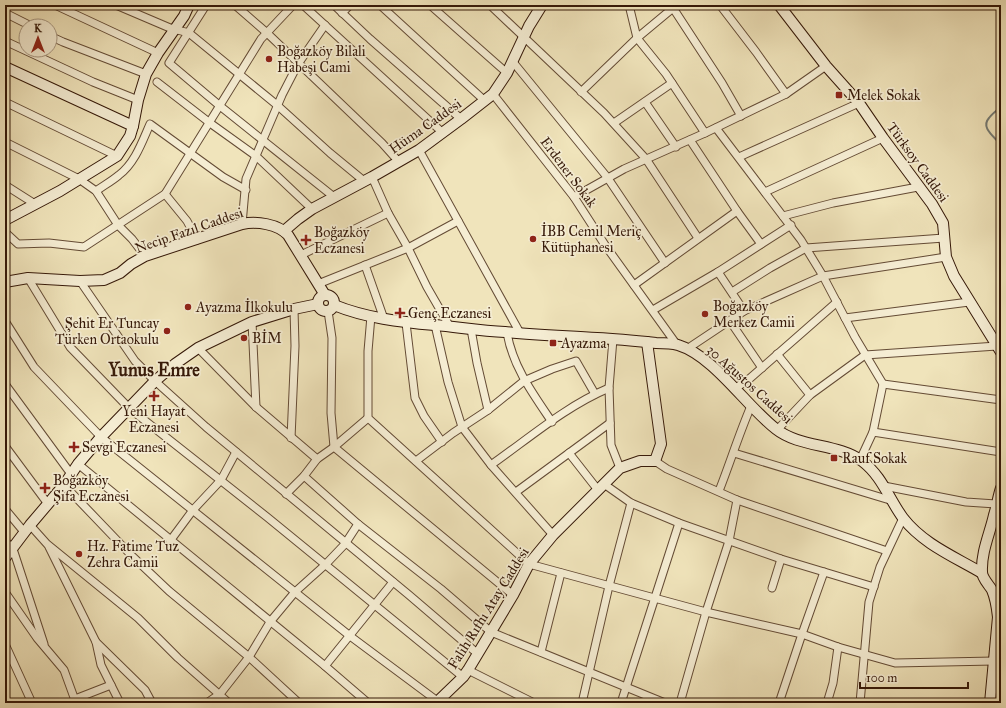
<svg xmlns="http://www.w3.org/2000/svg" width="1006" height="708" viewBox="0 0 1006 708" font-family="'IM FELL Great Primer',serif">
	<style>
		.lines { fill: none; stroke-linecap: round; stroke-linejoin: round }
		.stream { stroke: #747a73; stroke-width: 2 }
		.street-casing { stroke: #644b35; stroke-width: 9 }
		.secondary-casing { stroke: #351808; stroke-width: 12 }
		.street { stroke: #f5edd3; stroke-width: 7 }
		.secondary { stroke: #f5edd3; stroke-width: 10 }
		.poi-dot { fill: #8f2418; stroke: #f5edd3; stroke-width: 1.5 }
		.labels { text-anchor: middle; stroke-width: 3.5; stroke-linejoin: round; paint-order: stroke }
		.poi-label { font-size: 14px; fill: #351808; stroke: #f5edd3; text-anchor: start }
		.street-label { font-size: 14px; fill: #351808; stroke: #f5edd3 }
		.district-label { font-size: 18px; font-weight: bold; fill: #351808; stroke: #f5edd3 }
	</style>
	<rect width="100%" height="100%" fill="#f0e4bb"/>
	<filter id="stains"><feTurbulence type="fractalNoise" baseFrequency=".005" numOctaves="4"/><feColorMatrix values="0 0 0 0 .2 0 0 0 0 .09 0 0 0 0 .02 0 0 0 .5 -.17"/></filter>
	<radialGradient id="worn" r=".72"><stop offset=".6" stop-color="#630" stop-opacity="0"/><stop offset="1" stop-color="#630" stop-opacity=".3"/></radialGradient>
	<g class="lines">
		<!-- stream -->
		<path class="stream" d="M1001,107C997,110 992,114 989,118C980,128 995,137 1001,145"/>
		<defs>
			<g id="street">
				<polyline points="55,5 158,53"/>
				<polyline points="116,5 170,28 189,33 277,105 330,153 364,181"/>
				<polyline points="206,5 169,63 220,106 334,197"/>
				<polyline points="235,5 267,33 382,143 399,162"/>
				<polyline points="303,5 443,133"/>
				<polyline points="334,5 370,39 461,119"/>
				<polyline points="380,5 485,101"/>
				<polyline points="430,5 507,73"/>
				<polyline points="490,5 604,113 646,159 698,238"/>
				<polyline points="629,5 637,38 666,74 705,133"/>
				<polyline points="720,5 756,52 786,94"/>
				<polyline points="5,13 31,26"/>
				<polyline points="342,13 350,5"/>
				<polyline points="50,36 63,42 146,74"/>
				<polyline points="5,41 93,82 138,100"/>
				<polyline points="513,62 607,177 665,263"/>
				<polyline points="157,82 210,123 256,156 312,209"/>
				<polyline points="581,92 637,38 673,8 722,83 741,116"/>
				<polyline points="493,94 574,197 605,245 677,345"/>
				<polyline points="5,102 117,156"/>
				<polyline points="645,102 676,147"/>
				<polyline points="614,123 672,83"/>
				<polyline points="716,128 801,240 823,276 855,337 883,384 873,432 860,460"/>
				<polyline points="690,140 737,211 761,244"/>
				<polyline points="5,142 79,179 96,191 118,225 132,239 145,256"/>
				<polyline points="419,150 520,333"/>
				<polyline points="739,157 859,103"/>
				<polyline points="372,177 388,213 408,248 427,287 450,327"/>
				<polyline points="5,185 35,204"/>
				<path d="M96,191C103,186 112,181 119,175C135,163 142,142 150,124L223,177L246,190"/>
				<polyline points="765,192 883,138"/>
				<polyline points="165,194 187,221 197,240"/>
				<polyline points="574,197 624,169 705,133 786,94 826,66"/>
				<polyline points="783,216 833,203 918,187"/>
				<polyline points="242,224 246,179 282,95 298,64 325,25"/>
				<polyline points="5,232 18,244 49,243 84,247 165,194 261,39 293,5"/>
				<polyline points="301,255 388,213"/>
				<polyline points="365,265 384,319"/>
				<polyline points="718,272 744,311"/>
				<polyline points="28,278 70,347 129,408 267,517 463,677"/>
				<polyline points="80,281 135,361 155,381 206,427 409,595 478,654"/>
				<polyline points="318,284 408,248 458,221"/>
				<polyline points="634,285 737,211"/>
				<polyline points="732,292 770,268 806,248 944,238"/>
				<polyline points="653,310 718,272 791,225"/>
				<polyline points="328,311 332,338 331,413 334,447 513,595"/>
				<polyline points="371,316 368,351 368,418 529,564 706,612 802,634 838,647 895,663 994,661"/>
				<polyline points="845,318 969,302"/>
				<polyline points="5,321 34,367 101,437 350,636 440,703"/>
				<polyline points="730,321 762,368"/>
				<polyline points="252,322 256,407"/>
				<polyline points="406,323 415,398 424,416 442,442"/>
				<polyline points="435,325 448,382 462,427 491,465 553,535"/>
				<polyline points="471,329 477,363 488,410"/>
				<path d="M507,333C513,367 533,394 552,422"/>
				<polyline points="613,339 609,388 611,445 620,468"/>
				<polyline points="198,348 256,407 317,459"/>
				<polyline points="687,349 744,311 823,276 946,257"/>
				<polyline points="777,354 810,395"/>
				<polyline points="5,384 71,474"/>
				<polyline points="883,384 1001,400"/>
				<polyline points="734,389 748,380 837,302"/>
				<polyline points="777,430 810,395 865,355 997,346"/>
				<polyline points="873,432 1001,452"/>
				<polyline points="291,438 295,346 294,309"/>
				<polyline points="5,446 48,504"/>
				<polyline points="569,453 598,490"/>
				<polyline points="734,453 893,501"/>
				<polyline points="416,461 453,433 488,410 524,381 552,369 576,361 595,394"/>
				<polyline points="655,461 667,469 737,500 887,551"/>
				<polyline points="78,464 325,666 368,703"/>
				<path d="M491,465C528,439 566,406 609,388"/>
				<polyline points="304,476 358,524 441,589 491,632 665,703"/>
				<polyline points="604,484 631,503 679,523 781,559 874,587"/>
				<polyline points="64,485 131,555 169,591 249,657 299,703"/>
				<polyline points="884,486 966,502 996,504"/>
				<path d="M719,491C730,463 739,434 751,406"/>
				<polyline points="516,492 610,423"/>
				<polyline points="286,494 304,476 317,459 334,447 368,418"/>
				<polyline points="5,509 25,533"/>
				<polyline points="30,525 47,544 138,618 178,658 229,703"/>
				<polyline points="5,541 13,549 44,644"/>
				<polyline points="170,541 193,510 221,480 236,452"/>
				<polyline points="49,547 96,642 101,665 120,703"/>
				<polyline points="772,588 781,559"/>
				<polyline points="5,592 37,638 64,670 76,703"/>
				<polyline points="96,642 145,690 152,703"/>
				<polyline points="5,644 32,703"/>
				<polyline points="541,652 561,573"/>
				<polyline points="325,666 393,582"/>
				<polyline points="468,670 534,703"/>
				<polyline points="75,699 111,685"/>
				<polyline points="207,703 220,694 249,657 270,622 295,592 325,565 345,544 358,524"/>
				<polyline points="582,703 609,586 631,503"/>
				<polyline points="621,703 679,523"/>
				<polyline points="680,703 706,612 729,541 737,500"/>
				<polyline points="779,703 802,634 824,572"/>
				<polyline points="827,703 833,683 838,647"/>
				<polyline points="860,703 869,602 880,567 903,518"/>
			</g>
			<g id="secondary">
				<polyline points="779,5 826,66 859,103 883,138 932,204 943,223 946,257 954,276 1001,352"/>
				<polyline points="5,67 133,126"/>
				<polyline points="5,220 60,191 117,156 130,136 133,126 138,100 146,74 158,53 184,16 189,5"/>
				<polyline points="284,231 298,219 312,209 372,177 419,150 461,119 493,94 507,73 529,26 542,5"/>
				<path d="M5,282L28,278L80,281L104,280L120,273L131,264L145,256L242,224C257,221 278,224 288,235L325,295"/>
				<circle cx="326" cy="303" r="8"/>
				<path d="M334,305C366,318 400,322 435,325C458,327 481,331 505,332C536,335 566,336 597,338C617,339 637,341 656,343C663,343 672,343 678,345C714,356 746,406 776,429C800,448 837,443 862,461C882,476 889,499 903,518C923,544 955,557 982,573"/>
				<polyline points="5,558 30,525 64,485 78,464 101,437 155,381 175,364 198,348 252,322 294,309 318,304"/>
				<polyline points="436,703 463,677 468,670 513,595 529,564 553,535 620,468 640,461 655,461 661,444 647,342"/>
				<path d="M990,703L998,617C997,608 996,599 992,590C989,585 982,578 982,572C981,552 990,533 994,515C997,506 998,497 1001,488"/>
			</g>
		</defs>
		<!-- street casing -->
		<use href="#street" class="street-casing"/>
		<!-- secondary casing -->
		<use href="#secondary" class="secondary-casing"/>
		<!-- street -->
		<use href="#street" class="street"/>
		<!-- secondary -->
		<use href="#secondary" class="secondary"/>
	</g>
	<!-- markers -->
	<g class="poi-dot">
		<circle cx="269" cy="59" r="4"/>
		<rect x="835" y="91" width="8" height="8" rx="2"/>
		<circle cx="533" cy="239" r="4"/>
		<path d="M304 234h4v4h4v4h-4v4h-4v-4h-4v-4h4z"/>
		<circle cx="188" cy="307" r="4"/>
		<path d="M398 307h4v4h4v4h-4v4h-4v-4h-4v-4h4z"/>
		<circle cx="705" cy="314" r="4"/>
		<circle cx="167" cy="331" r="4"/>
		<circle cx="244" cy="338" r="4"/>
		<rect x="549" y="339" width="8" height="8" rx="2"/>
		<path d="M152 390h4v4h4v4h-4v4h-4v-4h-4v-4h4z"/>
		<path d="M72 441h4v4h4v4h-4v4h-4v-4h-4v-4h4z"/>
		<rect x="830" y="454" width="8" height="8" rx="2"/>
		<path d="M43 482h4v4h4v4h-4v4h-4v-4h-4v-4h4z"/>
		<circle cx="79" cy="554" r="4"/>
	</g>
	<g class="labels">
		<!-- poi labels -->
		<g class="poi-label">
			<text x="277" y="56">Boğazköy Bilali<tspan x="277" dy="16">Habeşi Cami</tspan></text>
			<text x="847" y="100">Melek Sokak</text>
			<text x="541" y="236">İBB Cemil Meriç<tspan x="541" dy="16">Kütüphanesi</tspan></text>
			<text x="314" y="237">Boğazköy<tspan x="314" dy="16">Eczanesi</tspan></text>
			<text x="713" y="311">Boğazköy<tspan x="713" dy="16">Merkez Camii</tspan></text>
			<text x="196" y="312">Ayazma İlkokulu</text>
			<text x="408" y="318">Genç Eczanesi</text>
			<text x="159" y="328" text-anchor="end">Şehit Er Tuncay<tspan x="159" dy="16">Türken Ortaokulu</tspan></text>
			<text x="252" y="343">BİM</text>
			<text x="561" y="348">Ayazma</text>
			<text x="154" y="416" text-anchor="middle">Yeni Hayat<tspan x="154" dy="16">Eczanesi</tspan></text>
			<text x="82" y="452">Sevgi Eczanesi</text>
			<text x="842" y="463">Rauf Sokak</text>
			<text x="53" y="485">Boğazköy<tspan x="53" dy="16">Şifa Eczanesi</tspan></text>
			<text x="87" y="551">Hz. Fatime Tuz<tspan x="87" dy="16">Zehra Camii</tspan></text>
		</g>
		<!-- street labels -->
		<g class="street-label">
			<text transform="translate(425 126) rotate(-35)" y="5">Hüma Caddesi</text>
			<text transform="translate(918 162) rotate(54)" y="5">Türksoy Caddesi</text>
			<text transform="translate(569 172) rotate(53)" y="5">Erdener Sokak</text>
			<text transform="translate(189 230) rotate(-19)" y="5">Necip Fazıl Caddesi</text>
			<text transform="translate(750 384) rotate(42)" y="5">30 Ağustos Caddesi</text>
			<text transform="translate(488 608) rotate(-58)" y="5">Falih Rıfhı Atay Caddesi</text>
		</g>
		<!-- district labels -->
		<g class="district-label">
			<text x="154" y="376">Yunus Emre</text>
		</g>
	</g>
	<!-- margin -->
	<rect width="1006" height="708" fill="none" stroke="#f0e4bb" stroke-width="20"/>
	<rect x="6" y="6" width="994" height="696" fill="none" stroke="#351808" stroke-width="2"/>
	<rect x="10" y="10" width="986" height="688" fill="none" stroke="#351808"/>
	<!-- north arrow -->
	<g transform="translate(38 38)"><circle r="19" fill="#f5edd3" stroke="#a89882"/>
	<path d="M0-3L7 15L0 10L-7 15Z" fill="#8f2418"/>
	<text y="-6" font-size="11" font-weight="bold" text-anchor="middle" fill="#351808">K</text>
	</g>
	<!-- scale -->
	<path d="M860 682v6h108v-6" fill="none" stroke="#351808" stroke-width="2"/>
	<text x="866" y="682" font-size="12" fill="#351808" stroke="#f5edd3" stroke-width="3" paint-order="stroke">100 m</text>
	<rect width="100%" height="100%" filter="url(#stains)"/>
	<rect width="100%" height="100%" fill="url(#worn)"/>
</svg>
